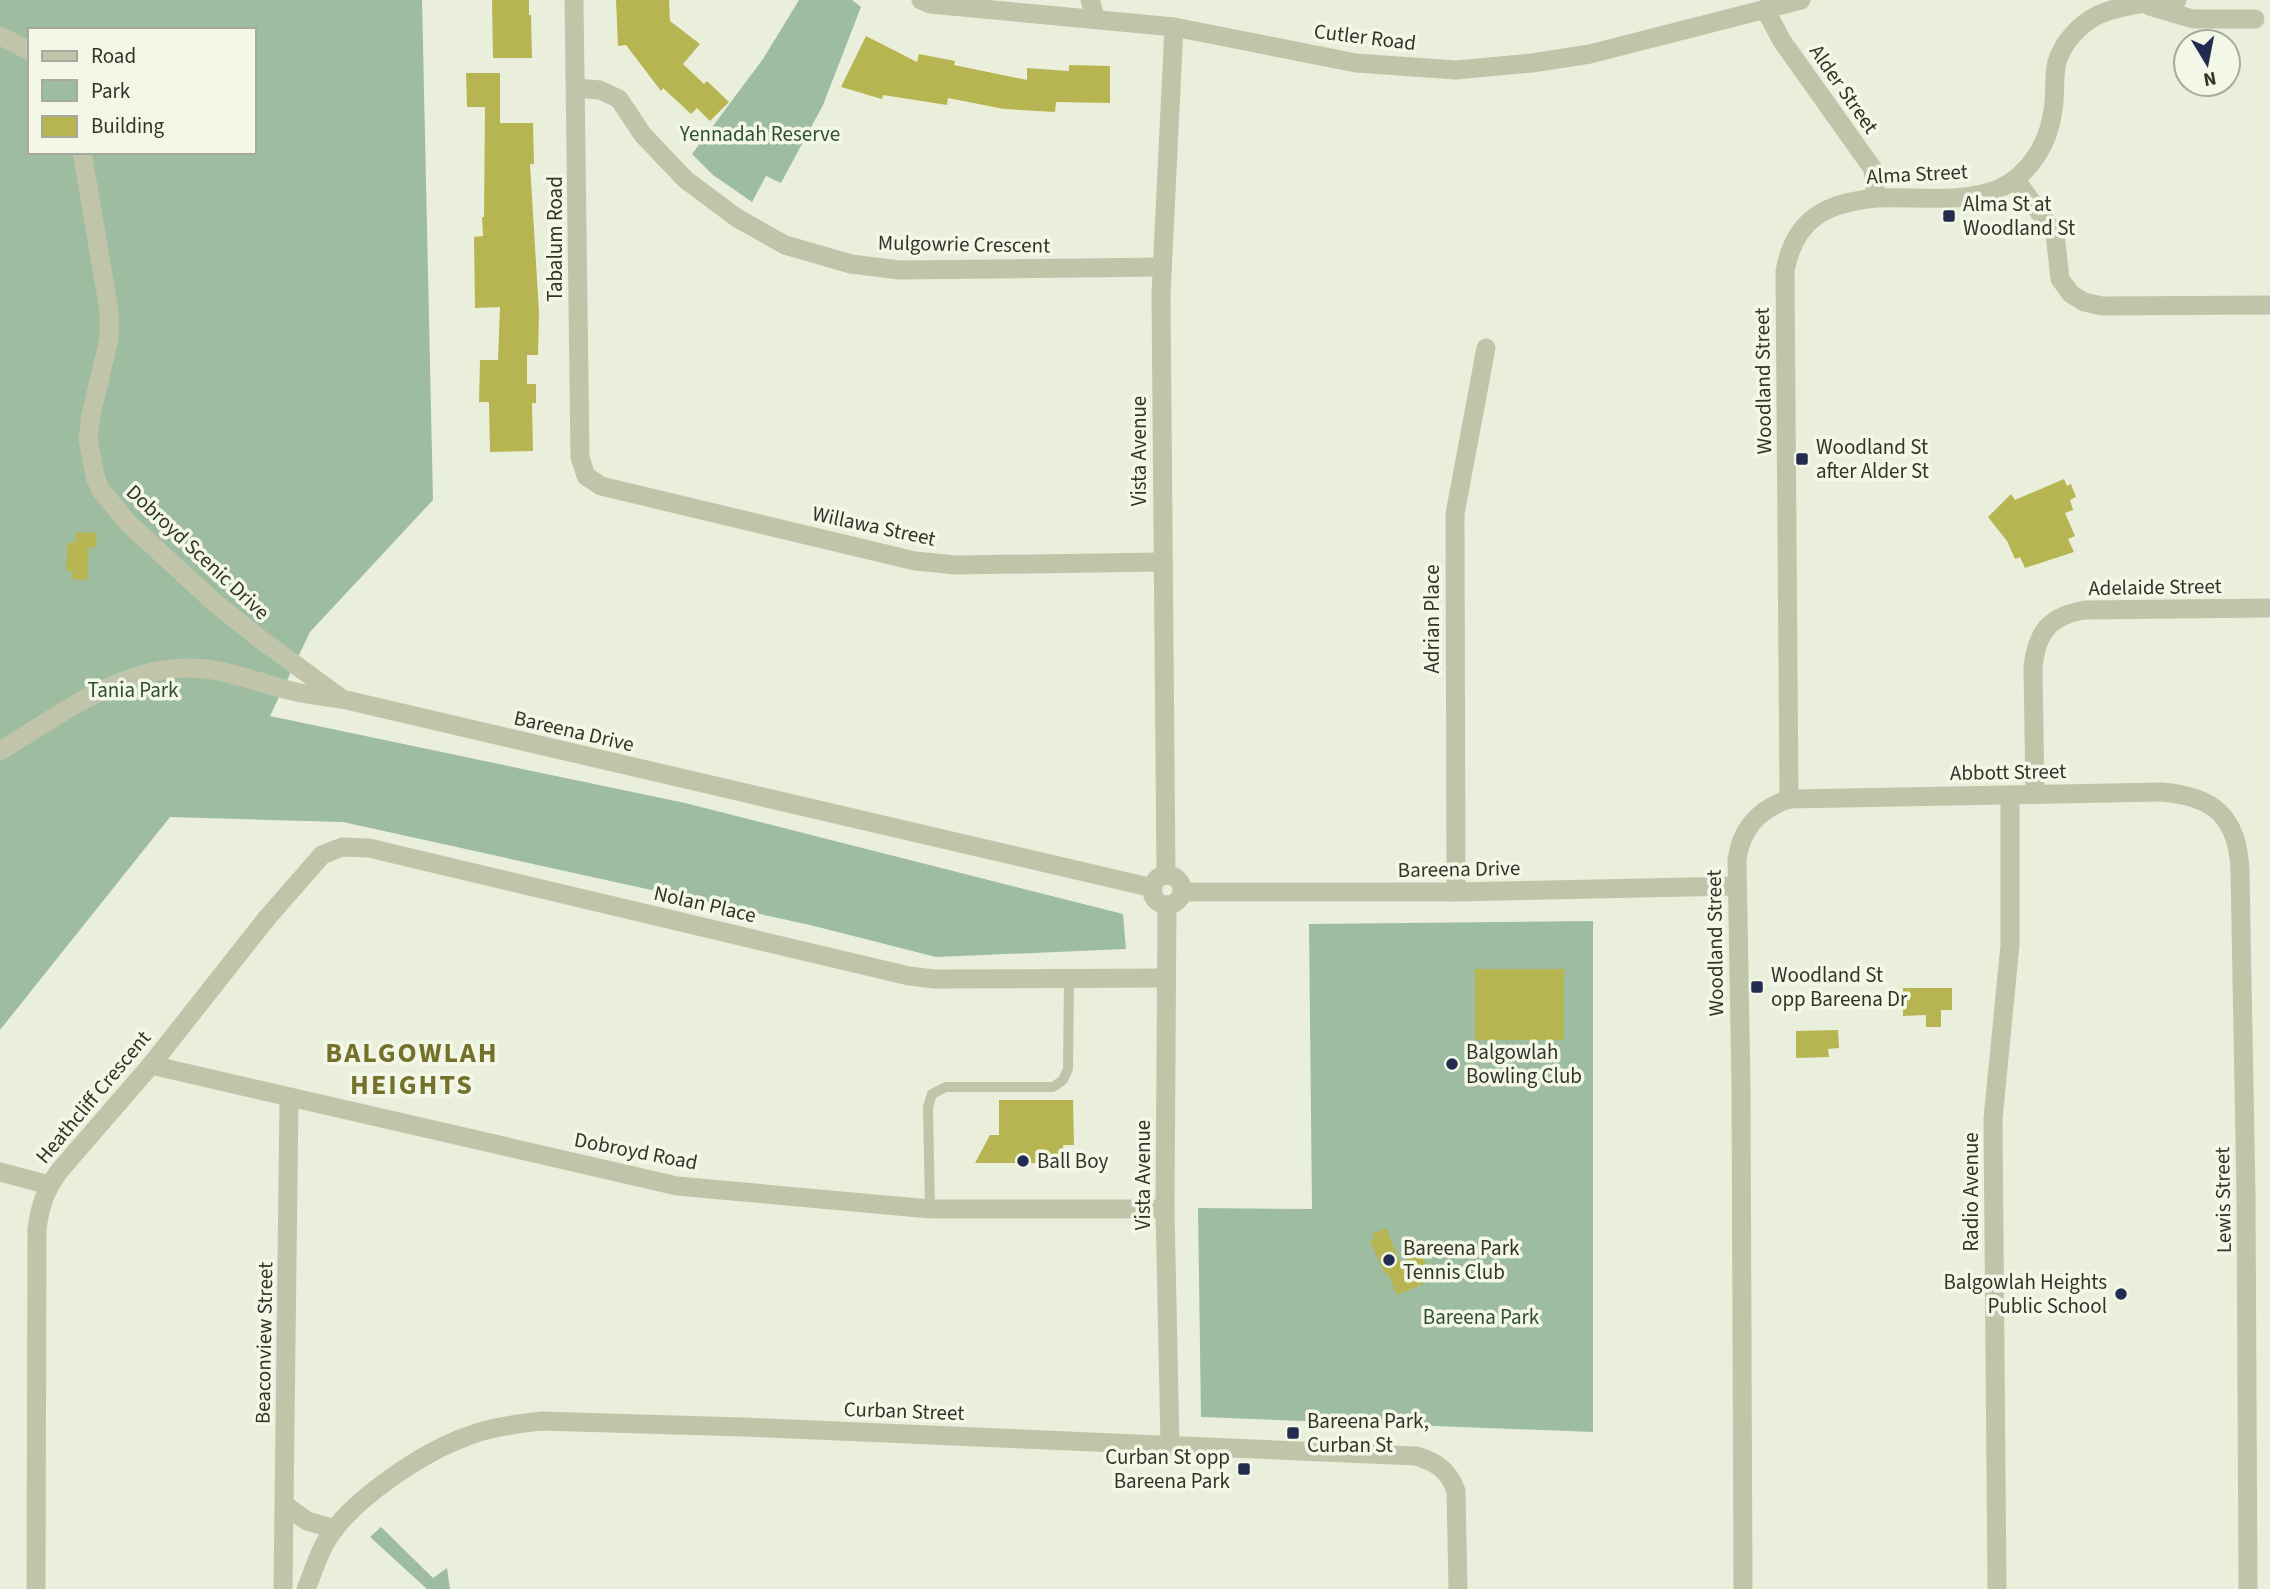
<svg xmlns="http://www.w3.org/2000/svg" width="2270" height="1589" viewBox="0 0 2270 1589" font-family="'Source Sans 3',sans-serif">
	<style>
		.green { fill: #9ebca0; fill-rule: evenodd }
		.building { fill: #b7b552 }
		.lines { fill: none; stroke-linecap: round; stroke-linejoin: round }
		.service { stroke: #c0c5aa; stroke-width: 10 }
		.minor { stroke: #c0c5aa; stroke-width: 19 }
		.tertiary { stroke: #c0c5aa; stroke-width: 19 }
		.poi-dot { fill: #232c50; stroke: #f3f7e8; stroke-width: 2.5 }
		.labels { text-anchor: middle; stroke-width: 7; stroke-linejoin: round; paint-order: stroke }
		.street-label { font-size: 21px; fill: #333428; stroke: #f3f7e8 }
		.park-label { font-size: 21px; fill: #2f4f32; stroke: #f3f7e8 }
		.poi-label { font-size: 21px; fill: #333428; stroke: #f3f7e8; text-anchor: start }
		.district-label { font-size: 28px; font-weight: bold; letter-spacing: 2px; fill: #74722a; stroke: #f3f7e8 }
	</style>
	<rect width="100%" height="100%" fill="#eaefdc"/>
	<!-- green -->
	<g class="green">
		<path d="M0,0H422L433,500L310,632L270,716L685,803L1123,914L1126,949L936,957L810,925L343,822L170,817L0,1030ZM30,30H254V152H30Z"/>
		<polygon points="799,0 852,0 861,7 823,105 781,183 766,176 752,202 713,175 692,154 763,59"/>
		<polygon points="1593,921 1593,1432 1201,1417 1198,1208 1312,1209 1309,924"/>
		<polygon points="381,1527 433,1578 447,1568 450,1589 427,1589 370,1537"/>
	</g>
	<!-- building -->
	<g class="building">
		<polygon points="492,0 529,0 529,15 531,15 532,58 493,58"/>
		<polygon points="616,0 669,0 670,21 700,44 683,64 704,84 707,81 729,102 710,121 697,108 691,114 663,88 661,91 626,45 618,46"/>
		<polygon points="866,36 917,62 919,54 955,61 954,65 1027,80 1027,68 1069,71 1069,65 1110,66 1110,103 1056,102 1055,112 1004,109 948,98 947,105 883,95 882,99 841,87"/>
		<polygon points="466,73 500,73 500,123 533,123 534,164 530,164 539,312 538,355 527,355 527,384 536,384 536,403 532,403 533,451 490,452 489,402 479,402 480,360 498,360 500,307 475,308 474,237 483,236 482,217 484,217 485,107 467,107"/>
		<polygon points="2064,479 2067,486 2071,484 2076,497 2070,500 2073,510 2065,513 2075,536 2068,539 2074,552 2025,568 2020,557 2015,559 2007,541 1988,517 2011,494 2015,500"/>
		<polygon points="76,532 97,533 96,547 89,547 87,580 72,579 72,571 66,571 68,542 75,543"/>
		<rect x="1475" y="969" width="89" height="71"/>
		<polygon points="1903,988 1952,988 1952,1010 1941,1010 1941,1027 1926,1027 1926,1015 1903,1016"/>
		<polygon points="1838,1030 1839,1048 1828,1049 1829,1057 1796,1058 1796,1031"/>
		<polygon points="999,1100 1073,1100 1074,1145 1063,1145 1064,1163 975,1163 990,1135 999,1135"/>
		<polygon points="1386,1228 1400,1262 1421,1253 1431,1276 1421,1280 1423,1284 1397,1295 1388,1273 1385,1274 1370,1241 1374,1239 1372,1234"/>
	</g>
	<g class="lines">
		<!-- service -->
		<polyline class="service" points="930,1209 928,1107 932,1094 946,1087 1053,1087 1063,1080 1068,1069 1069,978"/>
		<!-- minor -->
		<g class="minor">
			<polyline points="574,0 580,457 586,476 601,486 915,561 956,565 1162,562"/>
			<polyline points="1090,0 1096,19"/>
			<polyline points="2149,6 2193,19 2255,19"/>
			<polyline points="0,36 30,51"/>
			<polyline points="576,88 600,90 619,99 643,135 686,180 737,218 785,245 851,264 899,270 1162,267"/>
			<polyline points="82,152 109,310 109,339 91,415 88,439 95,476 100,489 128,523 214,602 260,639 342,699"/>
			<polyline points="2016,180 2055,234 2060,279 2071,294 2084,302 2102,306 2270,305"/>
			<path d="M1876,198C1915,196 1961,204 1998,189C2029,176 2049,143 2053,110C2056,95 2053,77 2057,62C2063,42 2080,24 2098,15C2121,4 2152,3 2177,0"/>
			<path d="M0,751C62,714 129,660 205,669C234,672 260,683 288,690C305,695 323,696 341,699"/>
			<path d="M2035,794L2033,667C2037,632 2049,616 2085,610L2270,608"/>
			<path d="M1789,799L2161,792C2214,796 2238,817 2240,871L2246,1195L2248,1589"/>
			<polyline points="1166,875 1161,295 1174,27"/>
			<polyline points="1456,892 1455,514 1486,348"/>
			<polyline points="1167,905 1165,1209 1170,1445"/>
			<polyline points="151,1065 677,1186 930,1209 1165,1209"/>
			<polyline points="0,1172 49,1185"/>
			<polyline points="285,1505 307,1521 335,1529"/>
			<path d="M36,1589L37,1229C40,1205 46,1188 61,1169L151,1065L267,918L322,855L342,847L369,848L909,976L934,979L1166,978"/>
			<polyline points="283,1589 289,1098"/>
			<path d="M306,1589C313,1573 318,1554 327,1540C352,1499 423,1452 468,1436C491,1427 517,1424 541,1421L743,1427L1416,1456C1437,1462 1449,1471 1456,1491L1458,1589"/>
			<polyline points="1997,1589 1993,1119 2010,945 2010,795"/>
		</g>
		<!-- tertiary -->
		<g class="tertiary">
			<polyline points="921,0 930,4 1174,27 1356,63 1456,70 1532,63 1590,54 1801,0"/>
			<polyline points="342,699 1153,888"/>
			<circle cx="1167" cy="890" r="15"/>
			<polyline points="1182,892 1456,892 1736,886"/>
			<path d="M1743,1589L1741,1086L1737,860C1741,828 1759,809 1789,799L1785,271C1795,218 1826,203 1876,198L1873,169L1782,41L1765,9"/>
		</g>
	</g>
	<!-- markers -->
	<g class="poi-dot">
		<rect x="1942" y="209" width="14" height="14" rx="3.5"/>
		<rect x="1795" y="452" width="14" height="14" rx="3.5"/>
		<rect x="1750" y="980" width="14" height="14" rx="3.5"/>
		<circle cx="1452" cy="1064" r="7"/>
		<circle cx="1023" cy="1161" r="7"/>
		<circle cx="1389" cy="1260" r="7"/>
		<circle cx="2121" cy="1294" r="7"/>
		<rect x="1286" y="1426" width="14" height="14" rx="3.5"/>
		<rect x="1237" y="1462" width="14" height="14" rx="3.5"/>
	</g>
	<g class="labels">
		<!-- street labels -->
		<g class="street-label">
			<text transform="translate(1365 37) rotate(7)" y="7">Cutler Road</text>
			<text transform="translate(1844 89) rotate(55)" y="7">Alder Street</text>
			<text transform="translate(1917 174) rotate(-3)" y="7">Alma Street</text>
			<text transform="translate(555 239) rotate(-90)" y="7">Tabalum Road</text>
			<text transform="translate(964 244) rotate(1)" y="7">Mulgowrie Crescent</text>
			<text transform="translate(1763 381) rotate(-91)" y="7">Woodland Street</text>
			<text transform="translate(1139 451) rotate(-90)" y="7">Vista Avenue</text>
			<text transform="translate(874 526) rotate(12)" y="7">Willawa Street</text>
			<text transform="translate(198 552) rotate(43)" y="7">Dobroyd Scenic Drive</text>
			<text transform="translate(2155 587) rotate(-1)" y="7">Adelaide Street</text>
			<text transform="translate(1432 619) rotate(-90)" y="7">Adrian Place</text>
			<text transform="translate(574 731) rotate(13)" y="7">Bareena Drive</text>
			<text transform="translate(2008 772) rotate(-1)" y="7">Abbott Street</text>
			<text transform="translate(1459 869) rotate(-1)" y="7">Bareena Drive</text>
			<text transform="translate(705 904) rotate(13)" y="7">Nolan Place</text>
			<text transform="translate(1715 943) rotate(-91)" y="7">Woodland Street</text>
			<text transform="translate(93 1097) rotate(-50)" y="7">Heathcliff Crescent</text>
			<text transform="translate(636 1151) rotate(11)" y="7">Dobroyd Road</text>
			<text transform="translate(1143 1175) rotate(-90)" y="7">Vista Avenue</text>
			<text transform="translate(1971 1192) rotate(-90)" y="7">Radio Avenue</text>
			<text transform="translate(2223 1200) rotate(-91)" y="7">Lewis Street</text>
			<text transform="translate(264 1343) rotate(-89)" y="7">Beaconview Street</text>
			<text transform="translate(904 1411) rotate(2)" y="7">Curban Street</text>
		</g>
		<!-- park labels -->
		<g class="park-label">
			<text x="760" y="141">Yennadah Reserve</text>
			<text x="133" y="697">Tania Park</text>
			<text x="1481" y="1324">Bareena Park</text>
		</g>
		<!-- poi labels -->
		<g class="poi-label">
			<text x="1963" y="211">Alma St at<tspan x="1963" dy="24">Woodland St</tspan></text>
			<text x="1816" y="454">Woodland St<tspan x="1816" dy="24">after Alder St</tspan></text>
			<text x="1771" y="982">Woodland St<tspan x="1771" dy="24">opp Bareena Dr</tspan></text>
			<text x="1466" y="1059">Balgowlah<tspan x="1466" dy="24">Bowling Club</tspan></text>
			<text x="1037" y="1168">Ball Boy</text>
			<text x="1403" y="1255">Bareena Park<tspan x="1403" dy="24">Tennis Club</tspan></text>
			<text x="2107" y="1289" text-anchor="end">Balgowlah Heights<tspan x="2107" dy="24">Public School</tspan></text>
			<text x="1307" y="1428">Bareena Park,<tspan x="1307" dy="24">Curban St</tspan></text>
			<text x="1230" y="1464" text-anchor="end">Curban St opp<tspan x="1230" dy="24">Bareena Park</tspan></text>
		</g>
		<!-- district labels -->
		<g class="district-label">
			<text x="412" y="1062">BALGOWLAH<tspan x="412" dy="32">HEIGHTS</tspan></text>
		</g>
	</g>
	<!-- legend -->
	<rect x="28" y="28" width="228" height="126" fill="#f3f7e8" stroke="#a6a99b" stroke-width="2"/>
	<rect x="42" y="51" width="35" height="10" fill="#c0c5aa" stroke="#a6a99b" stroke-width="2"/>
	<text x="91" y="63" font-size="21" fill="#333428">Road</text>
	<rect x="42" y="80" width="35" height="21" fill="#9ebca0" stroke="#a6a99b" stroke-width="2"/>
	<text x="91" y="98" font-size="21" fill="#333428">Park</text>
	<rect x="42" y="116" width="35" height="21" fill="#b7b552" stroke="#a6a99b" stroke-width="2"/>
	<text x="91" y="133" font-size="21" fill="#333428">Building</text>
	<!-- north arrow -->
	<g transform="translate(2207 63) rotate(170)"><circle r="33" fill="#f3f7e8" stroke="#a6a99b" stroke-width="2"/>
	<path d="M0-5L12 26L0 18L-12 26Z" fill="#232c50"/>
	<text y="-10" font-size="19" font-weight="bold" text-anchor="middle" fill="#333428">N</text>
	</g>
</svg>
